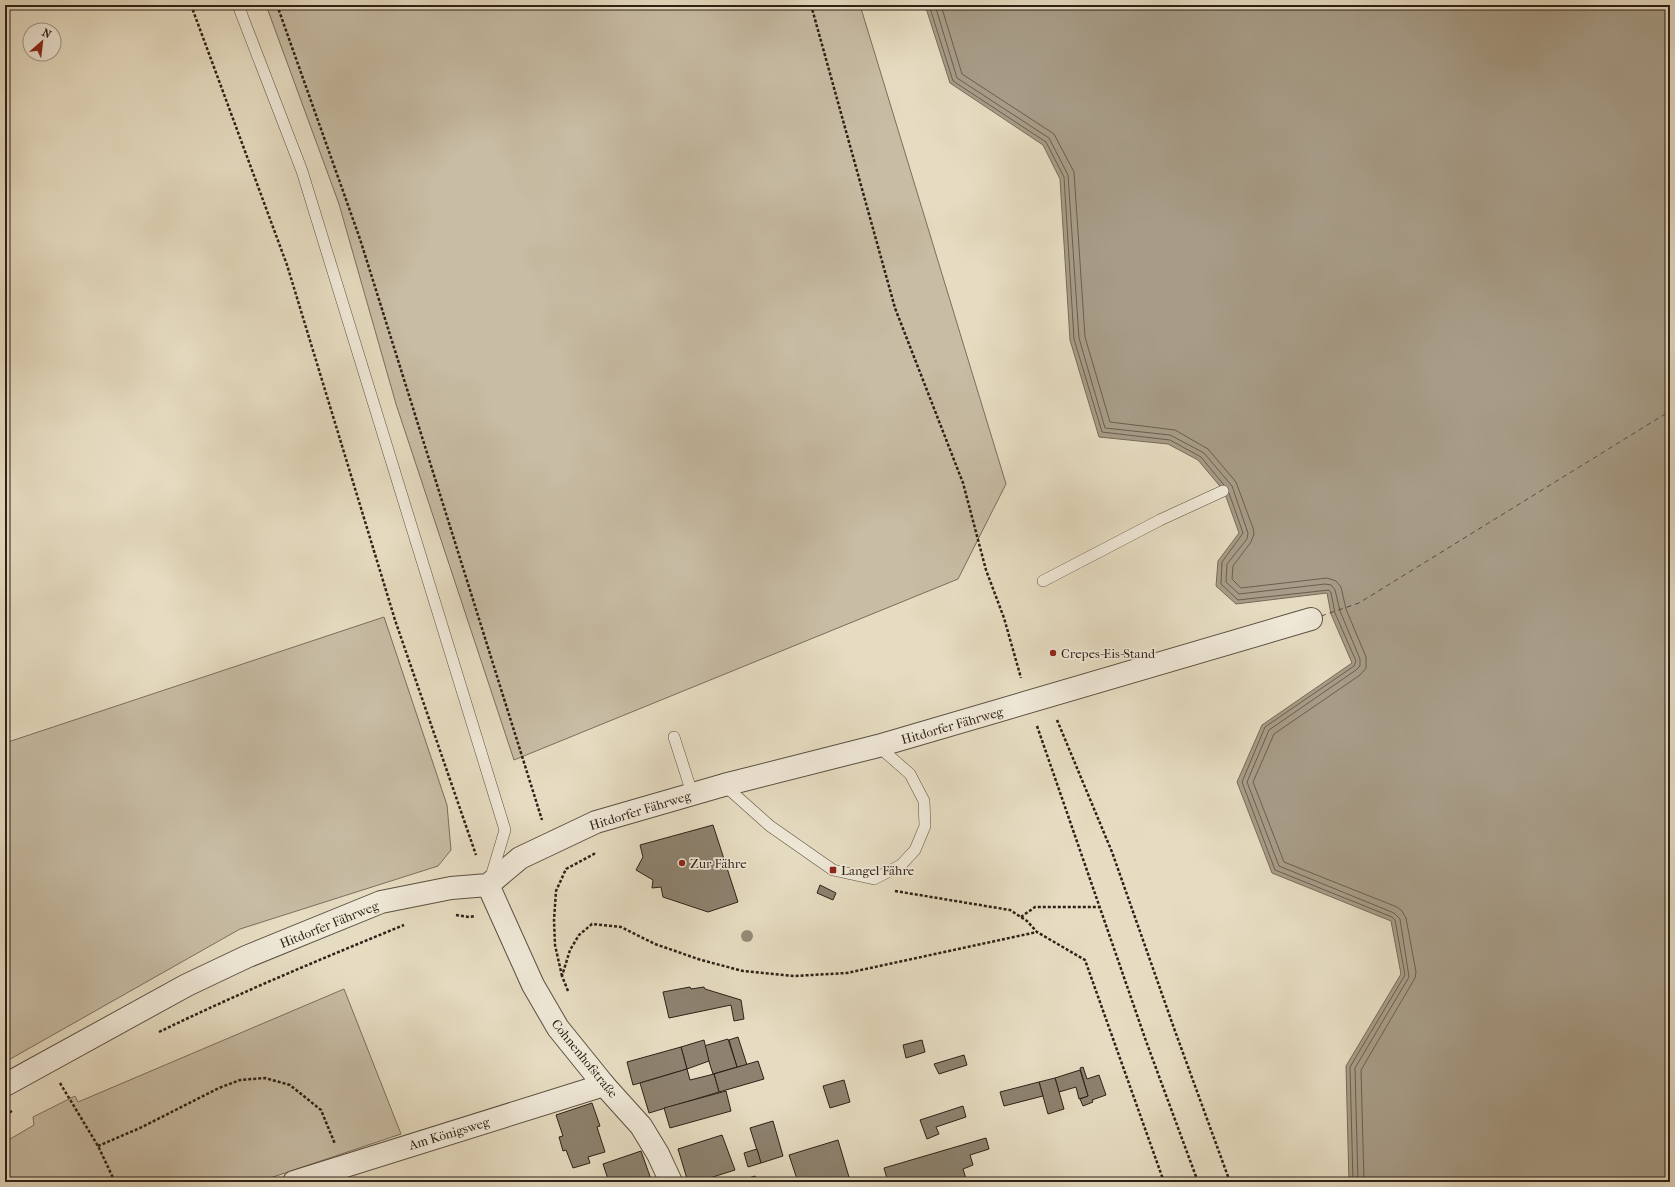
<svg xmlns="http://www.w3.org/2000/svg" width="1675" height="1187" viewBox="0 0 1675 1187" font-family="'IM FELL French Canon',serif">
	<style>
		.green { fill: #c7bca4; stroke: #7a6e5e }
		.water { fill: #a79c87; stroke: #766b5a }
		.lines { fill: none; stroke-linecap: round; stroke-linejoin: round }
		.shore { stroke: #6a5e4f; stroke-width: 1 }
		.ferry { stroke: #584c3e; stroke-width: 1; stroke-dasharray: 5 4; stroke-linecap: butt }
		.building { fill: #8d826f; stroke: #2d2117 }
		.service-casing { stroke: #5b5042; stroke-width: 12 }
		.minor-casing { stroke: #5b5042; stroke-width: 24 }
		.tertiary-casing { stroke: #5b5042; stroke-width: 24 }
		.path { stroke: #2d2117; stroke-width: 2.5; stroke-dasharray: 3 2; stroke-linecap: butt }
		.service { stroke: #efe8d7; stroke-width: 11 }
		.minor { stroke: #efe8d7; stroke-width: 22 }
		.tertiary { stroke: #efe8d7; stroke-width: 22 }
		.tree { fill: #968b77 }
		.poi-dot { fill: #8f2418; stroke: #efe8d7; stroke-width: 1.5 }
		.labels { text-anchor: middle; stroke-width: 3.5; stroke-linejoin: round; paint-order: stroke }
		.poi-label { font-size: 13px; fill: #2d2117; stroke: #efe8d7; text-anchor: start }
		.street-label { font-size: 13px; fill: #2d2117; stroke: #efe8d7 }
	</style>
	<rect width="100%" height="100%" fill="#e6dcc1"/>
	<filter id="stains"><feTurbulence type="fractalNoise" baseFrequency=".005" numOctaves="4"/><feColorMatrix values="0 0 0 0 .2 0 0 0 0 .09 0 0 0 0 .02 0 0 0 .5 -.17"/></filter>
	<radialGradient id="worn" r=".72"><stop offset=".6" stop-color="#630" stop-opacity="0"/><stop offset="1" stop-color="#630" stop-opacity=".3"/></radialGradient>
	<!-- green -->
	<g class="green">
		<polygon points="266,5 860,5 1006,484 958,579 514,760 396,404 339,204"/>
		<polygon points="384,617 447,805 451,850 438,866 240,929 5,1062 5,743"/>
		<polygon points="344,989 401,1134 258,1182 5,1182 5,1142 34,1125 33,1117 75,1096 78,1102"/>
	</g>
	<!-- water -->
	<polygon class="water" points="925,5 1670,5 1670,1182 1349,1182 1346,1066 1401,974 1391,921 1272,873 1237,782 1262,725 1352,663 1331,614 1327,593 1236,604 1216,586 1218,561 1239,533 1224,491 1198,460 1168,444 1099,437 1070,340 1060,179 1043,145 950,83"/>
	<g class="lines">
		<!-- shore -->
		<g class="shore">
			<polyline points="929,5 953,81 1046,142 1064,177 1074,339 1102,432 1170,440 1201,457 1224,485"/>
			<polyline points="935,5 957,78 1049,138 1068,175 1079,338 1105,428 1170,435 1204,453 1232,486 1248,533 1247,539 1227,564 1226,582 1239,594 1325,584 1331,585 1335,590 1340,611 1360,659 1360,666 1356,670 1269,730 1247,782 1279,866 1394,913 1400,919 1409,977 1355,1068 1358,1182"/>
			<polyline points="941,5 962,74 1054,134 1074,172 1085,337 1110,422 1175,430 1208,449 1236,482 1253,528 1254,534 1251,542 1233,566 1232,579 1241,588 1327,578 1336,581 1341,587 1346,609 1366,657 1366,668 1360,675 1274,734 1253,782 1284,862 1397,907 1402,911 1406,918 1416,972 1415,978 1361,1070 1364,1182"/>
			<polyline points="1229,493 1243,533 1222,562 1221,584 1238,600 1329,590 1331,593 1335,613 1356,661 1354,666 1265,727 1242,782 1275,870 1392,917 1395,920 1405,975 1350,1067 1353,1182"/>
		</g>
		<!-- ferry -->
		<polyline class="ferry" points="1321,616 1359,603 1670,411"/>
	</g>
	<!-- building -->
	<g class="building">
		<polygon points="713,825 738,902 708,912 663,897 661,887 652,888 653,880 636,870 643,857 640,845"/>
		<polygon points="820,885 836,893 833,900 817,893"/>
		<polygon points="690,987 691,989 704,987 705,989 741,1000 744,1019 734,1021 731,1005 669,1018 663,992"/>
		<polygon points="738,1037 747,1065 737,1067 729,1040"/>
		<polygon points="728,1039 737,1067 713,1074 704,1046"/>
		<polygon points="704,1040 709,1061 687,1069 681,1047"/>
		<polygon points="922,1040 925,1052 906,1058 903,1045"/>
		<polygon points="681,1047 687,1069 633,1085 627,1062"/>
		<polygon points="964,1055 967,1065 939,1074 934,1064"/>
		<polygon points="758,1061 764,1079 719,1092 714,1074"/>
		<polygon points="1083,1067 1087,1079 1099,1075 1106,1095 1092,1100 1093,1102 1083,1106 1080,1099 1088,1096 1080,1068"/>
		<polygon points="687,1069 690,1080 714,1074 719,1092 649,1113 640,1083"/>
		<polygon points="1080,1070 1088,1096 1079,1099 1076,1087 1059,1092 1055,1078"/>
		<polygon points="1055,1078 1064,1109 1048,1114 1039,1082"/>
		<polygon points="844,1080 850,1102 830,1108 823,1086"/>
		<polygon points="1039,1082 1043,1096 1004,1106 1000,1092"/>
		<polygon points="726,1091 731,1111 670,1128 664,1108"/>
		<polygon points="592,1103 600,1126 597,1127 605,1152 588,1157 590,1163 573,1168 566,1150 563,1151 559,1137 563,1136 556,1115"/>
		<polygon points="963,1106 966,1117 936,1127 939,1134 927,1139 920,1120"/>
		<polygon points="773,1121 783,1156 761,1163 750,1128"/>
		<polygon points="722,1135 735,1170 697,1182 688,1182 678,1149"/>
		<polygon points="986,1138 989,1149 970,1155 973,1165 963,1169 967,1182 888,1182 884,1168"/>
		<polygon points="838,1140 849,1177 832,1182 798,1182 789,1155"/>
		<polygon points="757,1149 761,1163 748,1167 744,1153"/>
		<polygon points="641,1151 652,1182 609,1182 603,1164"/>
		<polygon points="755,1176 757,1182 736,1182"/>
	</g>
	<g class="lines">
		<defs>
			<g id="service">
				<polyline points="238,5 302,171 505,830 490,880"/>
				<polyline points="1043,581 1160,520 1223,491"/>
				<polyline points="674,737 692,793"/>
				<polyline points="724,785 770,826 833,870 874,879 901,865 915,850 925,826 924,801 910,774 878,746"/>
			</g>
			<g id="minor">
				<polyline points="488,885 533,985 558,1028 604,1085 641,1126 658,1154 671,1182"/>
				<polyline points="294,1182 604,1085"/>
			</g>
			<polyline id="tertiary" points="5,1085 187,985 246,957 381,902 451,888 488,885 520,858 596,822 724,785 878,746 1311,619"/>
		</defs>
		<!-- service casing -->
		<use href="#service" class="service-casing"/>
		<!-- minor casing -->
		<use href="#minor" class="minor-casing"/>
		<!-- tertiary casing -->
		<use href="#tertiary" class="tertiary-casing"/>
		<!-- path -->
		<g class="path">
			<polyline points="191,5 287,265 395,620 476,855"/>
			<polyline points="277,5 360,239 542,820"/>
			<polyline points="811,5 895,308 963,483 986,570 1004,618 1021,678"/>
			<polyline points="1057,720 1112,852 1175,1031 1230,1182"/>
			<polyline points="1037,726 1146,1041 1198,1182"/>
			<polyline points="895,891 1010,910 1027,921 1037,932 1085,960 1164,1182"/>
			<polyline points="456,915 469,917 475,916"/>
			<polyline points="1021,917 1035,907 1099,907"/>
			<polyline points="562,976 555,945 554,920 556,891 566,869 594,854 594,851"/>
			<polyline points="568,991 562,976 570,950 579,935 592,924 621,927 655,944 701,960 743,971 794,976 847,973 1037,932"/>
			<path d="M159,1032C239,993 321,959 404,925"/>
			<polyline points="60,1083 98,1146 115,1182"/>
			<polyline points="5,1115 12,1111"/>
			<polyline points="98,1146 140,1128 219,1088 240,1080 265,1078 290,1085 321,1110 335,1144"/>
		</g>
		<!-- service -->
		<use href="#service" class="service"/>
		<!-- minor -->
		<use href="#minor" class="minor"/>
		<!-- tertiary -->
		<use href="#tertiary" class="tertiary"/>
	</g>
	<!-- trees -->
	<circle class="tree" cx="747" cy="936" r="6"/>
	<!-- markers -->
	<g class="poi-dot">
		<circle cx="1053" cy="653" r="4"/>
		<circle cx="682" cy="863" r="4"/>
		<rect x="829" y="866" width="8" height="8" rx="2"/>
	</g>
	<g class="labels">
		<!-- poi labels -->
		<g class="poi-label">
			<text x="1061" y="658">Crepes-Eis-Stand</text>
			<text x="690" y="868">Zur Fähre</text>
			<text x="841" y="875">Langel Fähre</text>
		</g>
		<!-- street labels -->
		<g class="street-label">
			<text transform="translate(952 725) rotate(-16)" y="5">Hitdorfer Fährweg</text>
			<text transform="translate(640 810) rotate(-17)" y="5">Hitdorfer Fährweg</text>
			<text transform="translate(329 924) rotate(-22)" y="5">Hitdorfer Fährweg</text>
			<text transform="translate(585 1058) rotate(51)" y="5">Cohnenhofstraße</text>
			<text transform="translate(449 1133) rotate(-17)" y="5">Am Königsweg</text>
		</g>
	</g>
	<!-- margin -->
	<rect width="1675" height="1187" fill="none" stroke="#e6dcc1" stroke-width="20"/>
	<rect x="6" y="6" width="1663" height="1175" fill="none" stroke="#2d2117" stroke-width="2"/>
	<rect x="10" y="10" width="1655" height="1167" fill="none" stroke="#2d2117"/>
	<!-- north arrow -->
	<g transform="translate(42 42) rotate(28)"><circle r="19" fill="#efe8d7" stroke="#a1988a"/>
	<path d="M0-3L7 15L0 10L-7 15Z" fill="#8f2418"/>
	<text y="-6" font-size="11" font-weight="bold" text-anchor="middle" fill="#2d2117">N</text>
	</g>
	<rect width="100%" height="100%" filter="url(#stains)"/>
	<rect width="100%" height="100%" fill="url(#worn)"/>
</svg>
